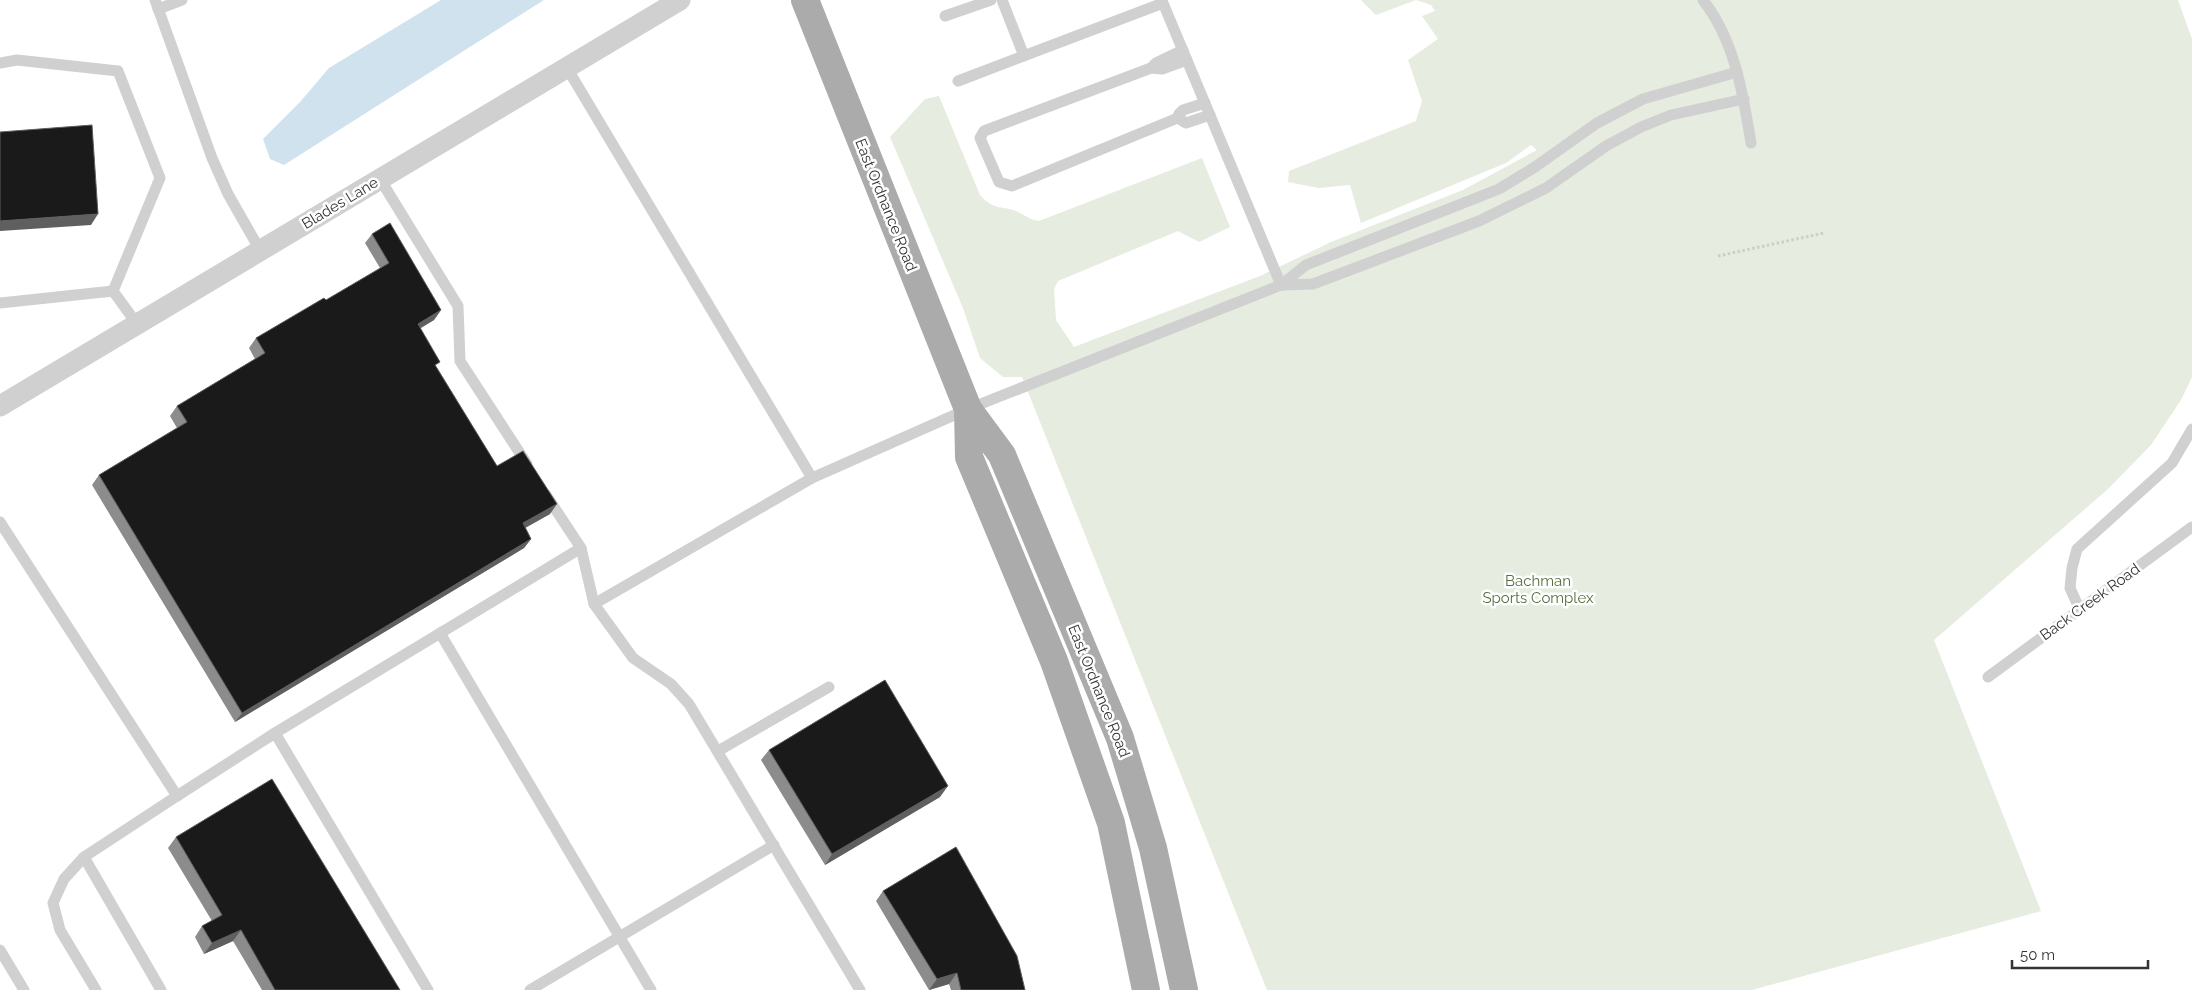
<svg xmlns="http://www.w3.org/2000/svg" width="2192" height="990" viewBox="0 0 2192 990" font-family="Raleway,sans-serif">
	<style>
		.green { fill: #e6ecdf }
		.water { fill: #cfe2ee }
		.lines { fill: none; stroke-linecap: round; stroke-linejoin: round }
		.path { stroke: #cdcdcd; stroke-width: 3; stroke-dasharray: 2.5 2.5; stroke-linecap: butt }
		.service { stroke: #d0d0d0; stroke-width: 11 }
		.minor { stroke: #d0d0d0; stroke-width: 21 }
		.primary { stroke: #ababab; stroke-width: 28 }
		.wall { fill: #8c8c8c }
		.shaded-wall { fill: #5f5f5f }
		.building { fill: #1a1a1a; stroke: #5f5f5f }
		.labels { text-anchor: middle; stroke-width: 5; stroke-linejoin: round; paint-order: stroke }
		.street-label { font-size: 15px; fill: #333; stroke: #fff }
		.park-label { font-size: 15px; fill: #56703f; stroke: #fff }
	</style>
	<rect width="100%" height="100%" fill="#fff"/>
	<!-- green -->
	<path class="green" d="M1361,0H2178L2192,39V377L2181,400L2151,445L2108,489L1934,640L2041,911L1752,990H1267L1022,377H1003L980,358L963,308L890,137L925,99L939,96L980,195C996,213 1004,204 1020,213C1028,217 1029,219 1039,221L1202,158L1230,227L1199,242L1178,231L1058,281L1054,289L1056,320L1074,347L1260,276L1331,242L1463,190L1537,150L1531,145L1506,163L1361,223L1350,185L1319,188L1288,182L1289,171L1416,121L1422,101L1408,60L1438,39L1422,16L1435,11L1431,5L1416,0L1376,15Z"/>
	<!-- water -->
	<polygon class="water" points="441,0 544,0 284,165 270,159 263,139 300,102 329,68"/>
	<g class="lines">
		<!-- path -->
		<polyline class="path" points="1718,256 1824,233"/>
		<!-- service -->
		<g class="service">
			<polyline points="155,0 212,158 228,194 260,250"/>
			<polyline points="1002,0 1024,56"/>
			<path d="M1703,0C1735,41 1743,94 1751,143"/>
			<polyline points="158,9 182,0"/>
			<polyline points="945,16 991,0"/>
			<polyline points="0,63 17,60 118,71 160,178 113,291"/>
			<polyline points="567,68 812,478"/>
			<polyline points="1151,68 1162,69 1187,60"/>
			<polyline points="1205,103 1183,110 1179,114 1181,120 1186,123 1210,115"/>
			<polyline points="1180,117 1012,186 999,182 980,138 984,131 1151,68 1156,63 1183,50"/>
			<polyline points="380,179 458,306 460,361 527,464"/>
			<polyline points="1281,285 1306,265 1499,189 1535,167 1597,123 1643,99 1737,72"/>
			<polyline points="1281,285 1313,284 1479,221 1546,188 1606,146 1641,127 1671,115 1744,99"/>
			<polyline points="113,291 137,324"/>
			<polyline points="0,303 113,291"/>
			<polyline points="546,495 581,548 594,604"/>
			<polyline points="0,522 177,796 275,733 428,990"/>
			<polyline points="2080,610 2070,588 2072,568 2077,549 2172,463 2192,429"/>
			<polyline points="440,633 651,990"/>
			<polyline points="1988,677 2192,527"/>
			<polyline points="275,733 581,548"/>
			<polyline points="718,751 829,687"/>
			<polyline points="84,857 161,990"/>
			<polyline points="0,950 24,990"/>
			<polyline points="96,990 60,930 53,903 64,879 84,857 177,796"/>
			<polyline points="530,990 774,845"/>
			<polyline points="860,990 689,704 671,684 633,658 594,604 812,478 968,409 1281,285 1163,3 958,81"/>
		</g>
		<!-- minor -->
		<polyline class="minor" points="0,406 680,0"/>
		<!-- primary -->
		<g class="primary">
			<polyline points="805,0 968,409 1002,455 1120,738 1153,848 1184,990"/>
			<polyline points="968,409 969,457 1054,661 1111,823 1146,990"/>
		</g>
	</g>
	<!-- wall -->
	<g class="wall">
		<polygon points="372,234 441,310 434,320 420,328 436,366 497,466 550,514 525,528 531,539 524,548 235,722 92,485 99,475 177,428 170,416 177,406 255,359 249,348 256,338 326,300 380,268 365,243"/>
		<polygon points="769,750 940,797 825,865 761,760"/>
		<polygon points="176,837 400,990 262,990 233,941 204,954 195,937 202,926 212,921 168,848"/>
		<polygon points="883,891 1025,990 951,990 949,984 929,990 876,901"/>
	</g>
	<!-- shaded-wall -->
	<g class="shaded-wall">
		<polygon points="98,214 91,225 0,231 0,221"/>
		<polygon points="441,310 434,320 411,334 418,324"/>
		<polygon points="557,504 550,514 516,533 523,523"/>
		<polygon points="531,539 524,548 235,722 242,713"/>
		<polygon points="948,786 940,797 825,865 832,854"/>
		<polygon points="241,930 233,941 204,954 212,943"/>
		<polygon points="957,973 949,984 929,990 937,979"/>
	</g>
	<!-- building -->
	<g class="building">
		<polygon points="92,125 98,214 0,221 0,132"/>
		<polygon points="390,223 441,310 418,324 440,362 435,365 497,466 523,451 557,504 523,523 531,539 242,713 99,475 187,422 177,406 265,353 256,338 324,298 326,300 389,263 372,234"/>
		<polygon points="885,680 948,786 832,854 769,750"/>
		<polygon points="272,779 400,990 275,990 241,930 212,943 202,926 222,915 176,837"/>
		<polygon points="956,847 1017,956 1025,990 961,990 957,973 937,979 883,891"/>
	</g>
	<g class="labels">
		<!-- street labels -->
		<g class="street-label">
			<text transform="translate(340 203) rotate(-31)" y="5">Blades Lane</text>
			<text transform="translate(886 205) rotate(68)" y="5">East Ordnance Road</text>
			<text transform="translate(2090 602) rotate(-36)" y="5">Back Creek Road</text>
			<text transform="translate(1099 691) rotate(68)" y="5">East Ordnance Road</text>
		</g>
		<!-- park labels -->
		<g class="park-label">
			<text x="1538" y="586">Bachman<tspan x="1538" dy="17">Sports Complex</tspan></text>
		</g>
	</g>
	<!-- scale -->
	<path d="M2012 960v8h136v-8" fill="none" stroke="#333333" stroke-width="2.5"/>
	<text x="2020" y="960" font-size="15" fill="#333333" stroke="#ffffff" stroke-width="4" paint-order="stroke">50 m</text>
</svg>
